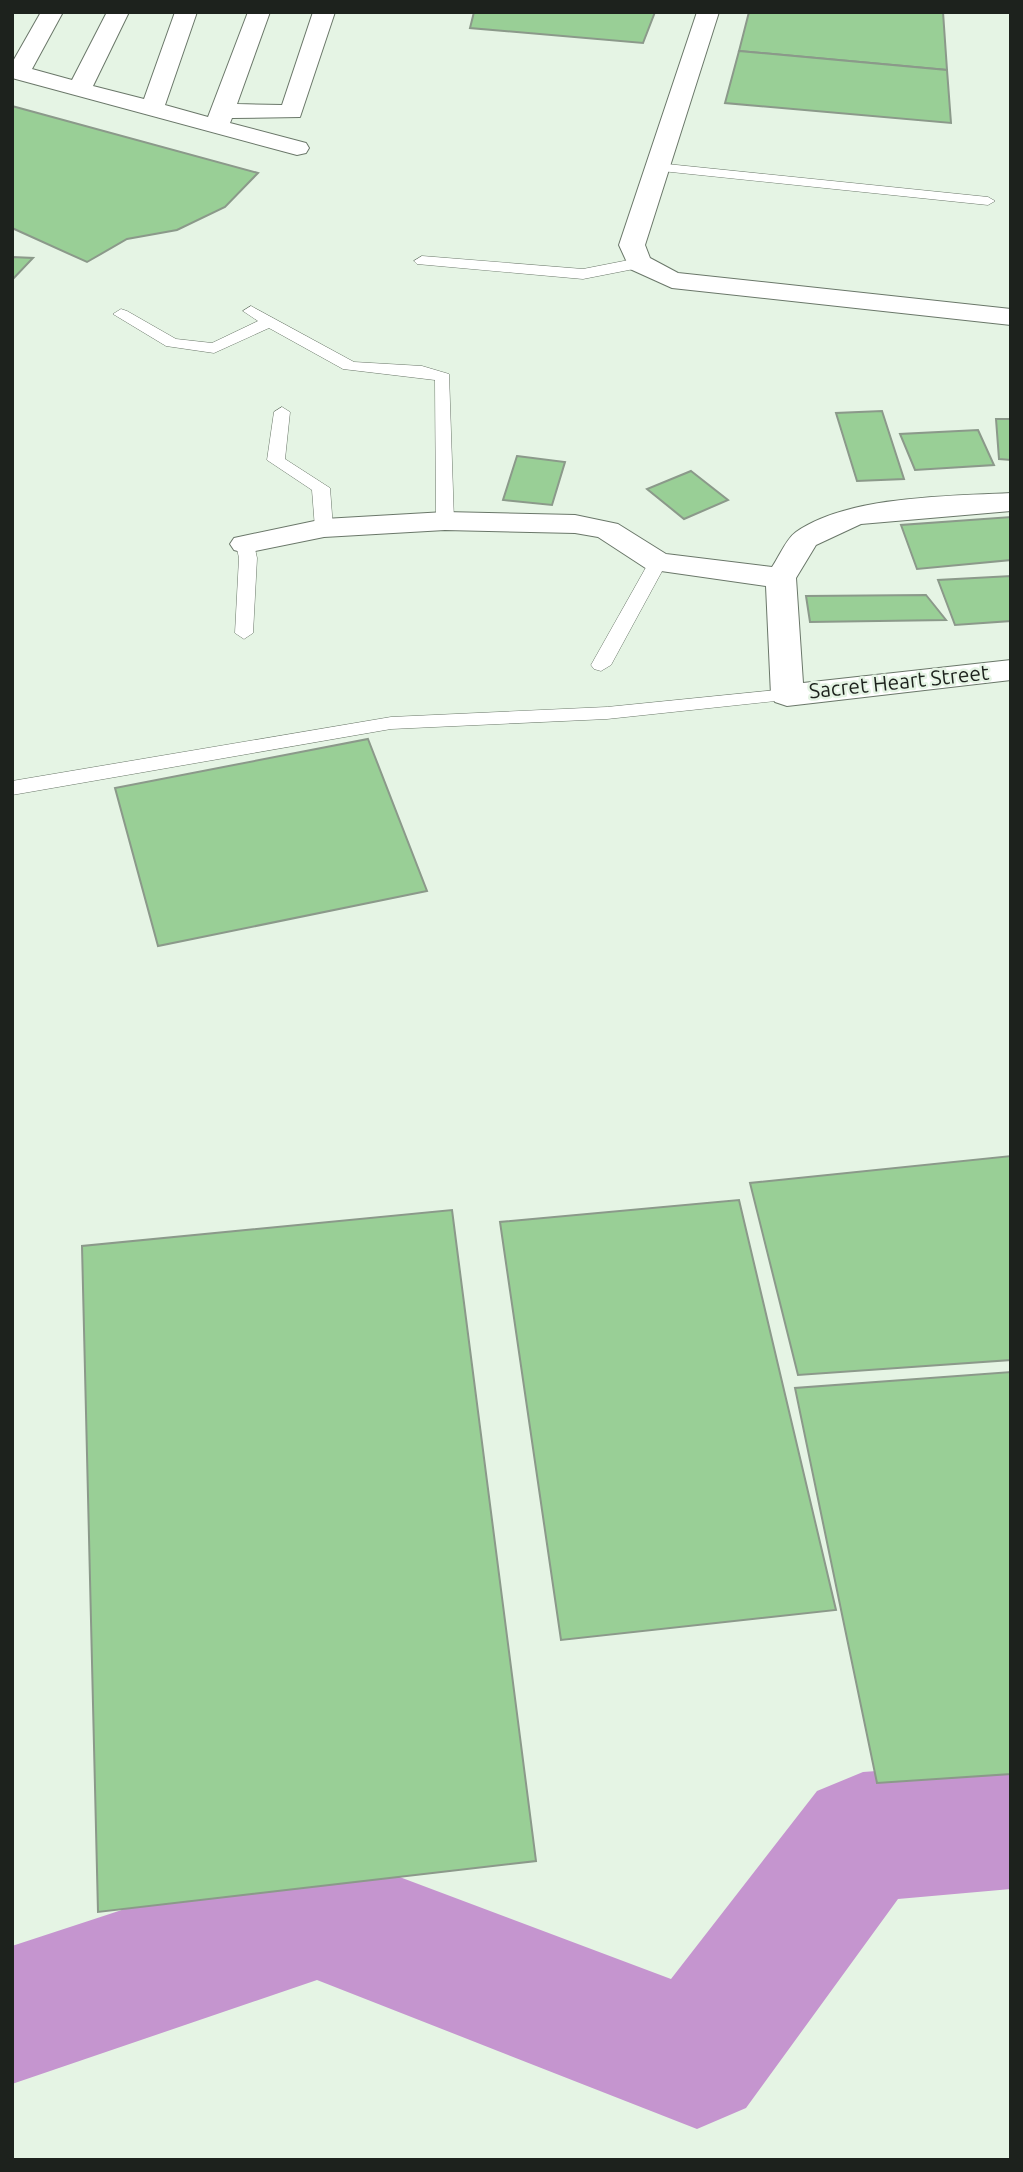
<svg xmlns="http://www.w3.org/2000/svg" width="1023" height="2172" viewBox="0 0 1023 2172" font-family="Ubuntu,sans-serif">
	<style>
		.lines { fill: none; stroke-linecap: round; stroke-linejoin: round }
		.river { fill: #c595cf; fill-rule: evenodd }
		.building { fill: #99cf96; stroke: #8b998a; stroke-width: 2 }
		.lane-casing { stroke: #6a7769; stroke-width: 1 }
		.street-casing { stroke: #6a7769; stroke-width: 2 }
		.lane { fill: #fff; fill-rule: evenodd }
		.street { fill: #fff; fill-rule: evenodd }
		.labels { text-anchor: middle; stroke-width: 5; stroke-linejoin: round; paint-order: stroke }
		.street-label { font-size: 21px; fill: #1d221d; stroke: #e5f4e4 }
	</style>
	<rect width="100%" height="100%" fill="#e5f4e4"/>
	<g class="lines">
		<!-- river -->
		<polygon class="river" points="1011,1761 1011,1889 898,1899 746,2108 697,2129 317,1980 12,2084 12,1946 317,1846 671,1979 817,1791 863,1772"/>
	</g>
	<!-- building -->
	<g class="building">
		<polygon points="474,12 655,12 643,43 470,28"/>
		<polygon points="749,12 943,12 947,70 739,51"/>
		<polygon points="739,51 947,70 951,123 725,103"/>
		<polygon points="12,106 258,173 225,207 177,230 127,239 87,262 12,228"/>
		<polygon points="12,257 33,258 12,280"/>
		<polygon points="882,411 904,479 857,481 836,413"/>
		<polygon points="996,419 1011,419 1011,460 999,459"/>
		<polygon points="978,430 994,465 915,470 900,434"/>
		<polygon points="517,456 565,462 552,505 503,500"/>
		<polygon points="691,471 728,500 684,519 647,489"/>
		<polygon points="1011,517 1011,560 917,569 901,525"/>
		<polygon points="1011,576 1011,621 955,625 938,580"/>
		<polygon points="926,595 946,620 810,622 806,596"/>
		<polygon points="368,739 427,891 158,946 115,788"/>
		<polygon points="1011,1156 1011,1360 798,1375 750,1183"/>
		<polygon points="739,1200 836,1610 561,1640 500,1222"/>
		<polygon points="452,1210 536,1861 98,1912 82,1246"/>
		<polygon points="1011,1372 1011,1774 877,1783 795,1388"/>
	</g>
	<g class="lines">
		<defs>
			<g id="lane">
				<polygon points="657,163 988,197 995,201 988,205 652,170 652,164"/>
				<polygon points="422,256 583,269 639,258 647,263 639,268 583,279 417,264 414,261"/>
				<polygon points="251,306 354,362 422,366 449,374 454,521 451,525 445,526 436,521 435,380 343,369 269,328 214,353 166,346 113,314 121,309 127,311 176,339 212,343 258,321 243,311"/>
				<polygon points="282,407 290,412 285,459 330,488 333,528 330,532 324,533 315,528 312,490 267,460 274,412"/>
				<polygon points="245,539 254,544 257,558 253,633 244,639 235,633 239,558 236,544"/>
				<polygon points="658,556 667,562 611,665 601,671 594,669 591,665 649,562"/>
				<polygon points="787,689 794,691 797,695 794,699 607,719 391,729 12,795 12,781 391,717 607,707"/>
			</g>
			<g id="street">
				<polygon points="41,12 63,12 32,69 72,80 107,12 129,12 93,86 144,99 175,12 197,12 165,105 208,117 248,12 270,12 237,104 282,105 313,12 335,12 300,117 232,118 230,123 306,143 309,148 306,153 297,155 12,78 12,63"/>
				<polygon points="697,12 719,12 645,245 650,258 678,273 1011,309 1011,325 672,288 630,269 619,245"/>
				<path d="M1011,493V511L861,524L816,545L796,578L803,683L1011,660V680L787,706L775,702L771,695L766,586L647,569L598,537L575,533L445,530L324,537L245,553L234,550L230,544L234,538L324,519L445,512L575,515L618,524L666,554L772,567C779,557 786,539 796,532C847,496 949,496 1011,493Z"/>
			</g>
		</defs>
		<!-- lane casing -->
		<use href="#lane" class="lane-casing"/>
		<!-- street casing -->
		<use href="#street" class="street-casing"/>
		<!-- lane -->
		<use href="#lane" class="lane"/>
		<!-- street -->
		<use href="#street" class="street"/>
	</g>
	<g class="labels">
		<!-- street labels -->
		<g class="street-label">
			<text transform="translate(899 682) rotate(-6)" y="7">Sacret Heart Street</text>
		</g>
	</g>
	<!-- border -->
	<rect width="1023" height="2172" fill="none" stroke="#1d221d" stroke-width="28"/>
</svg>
